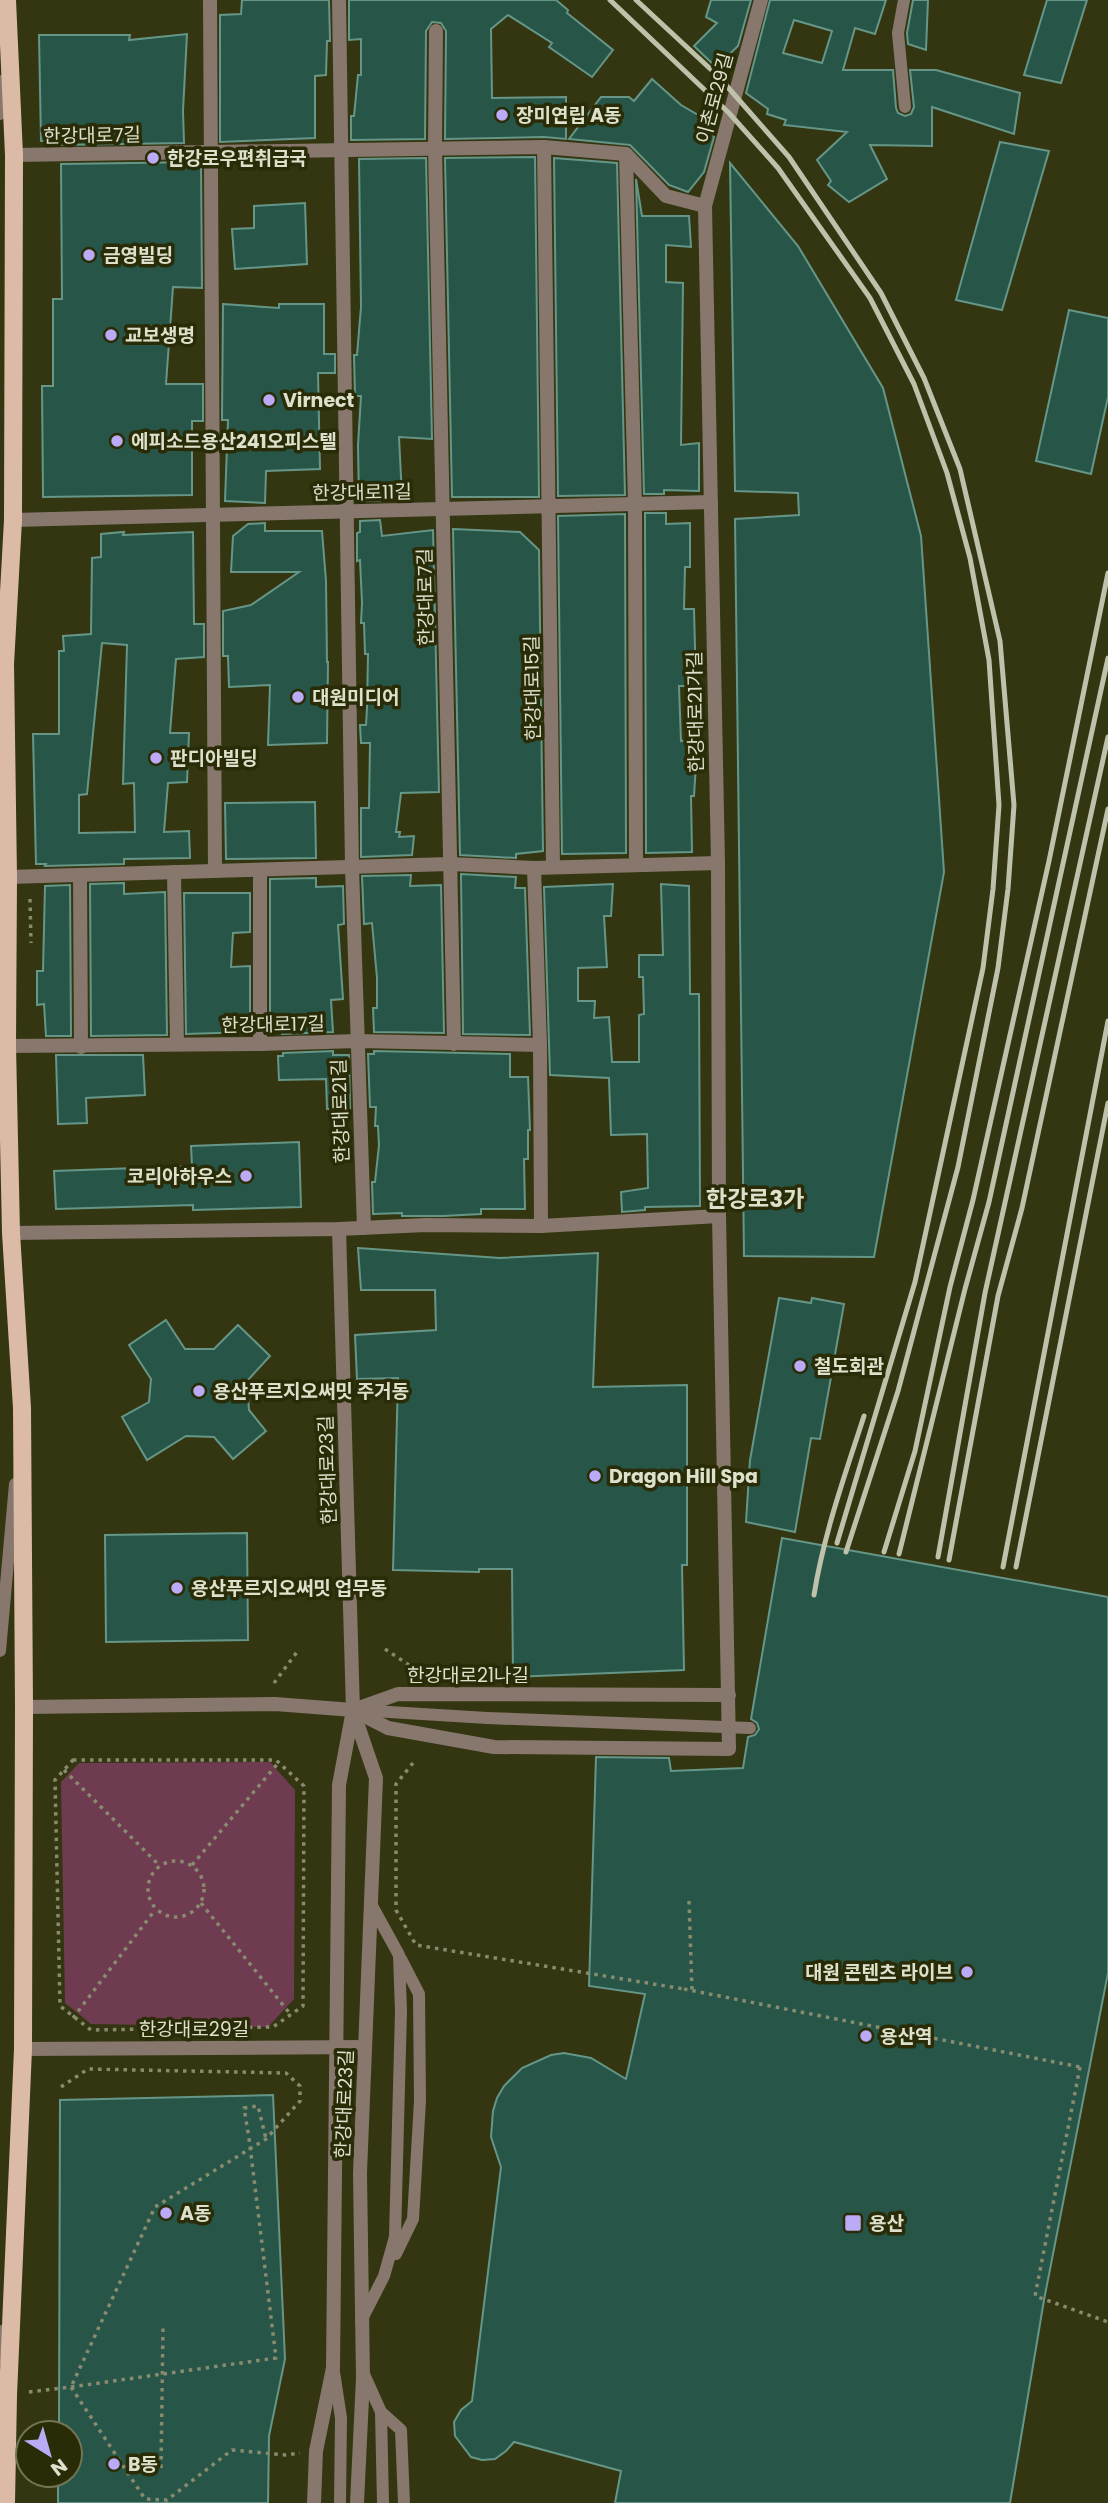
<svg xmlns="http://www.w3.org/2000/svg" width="1108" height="2503" viewBox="0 0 1108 2503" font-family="Poppins,'Noto Sans KR',sans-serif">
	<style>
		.green { fill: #6f3b51 }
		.building { fill: #275649; stroke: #669687; stroke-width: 2; fill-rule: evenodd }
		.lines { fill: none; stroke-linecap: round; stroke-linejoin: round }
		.path { stroke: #888b6e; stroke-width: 3.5; stroke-dasharray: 3.5 5; stroke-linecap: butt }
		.service { stroke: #88776d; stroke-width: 12 }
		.minor { stroke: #88776d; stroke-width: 14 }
		.primary { stroke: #dcbba6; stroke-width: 18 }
		.rail { stroke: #bfc2aa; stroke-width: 5 }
		.path-bridge { stroke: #888b6e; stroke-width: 3.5; stroke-dasharray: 3.5 5; stroke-linecap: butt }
		.service-bridge { stroke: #88776d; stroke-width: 12 }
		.poi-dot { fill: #bbaaf6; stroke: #292c06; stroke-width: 2.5 }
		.labels { text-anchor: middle; stroke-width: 7; stroke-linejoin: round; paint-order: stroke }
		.street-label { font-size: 19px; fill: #dde0cb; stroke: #292c06 }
		.poi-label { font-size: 19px; font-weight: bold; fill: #dde0cb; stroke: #292c06; text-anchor: start }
		.quarter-label { font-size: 23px; font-weight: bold; fill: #dde0cb; stroke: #292c06 }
	</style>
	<rect width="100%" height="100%" fill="#333611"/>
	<!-- green -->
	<polygon class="green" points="270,1762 295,1790 294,1999 268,2027 91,2024 65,2003 61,1782 79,1763"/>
	<!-- building -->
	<g class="building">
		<polygon points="242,0 329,0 330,41 327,41 326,75 315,76 315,138 220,142 220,15 241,14"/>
		<polygon points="349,0 556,0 568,10 567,13 613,50 592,77 549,47 552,43 508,15 491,29 492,98 566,97 566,139 544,137 445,139 446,31 441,23 432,22 426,31 425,139 351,140 351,116 354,116 358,75 361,75 361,39 349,40"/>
		<polygon points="711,0 751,0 738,46 716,67 694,46 717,23 706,17"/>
		<path d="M770,0H886L875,34L855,28L843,70H893L896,108L898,113L905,116L911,114L914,107L910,70H936L1020,93L1014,134L932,107V146L870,145L887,179L849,202L828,185L831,181L817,160L847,132L784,125L786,120L767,114L768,109L746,93ZM794,20L832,31L822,63L783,53Z"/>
		<polygon points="913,0 928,0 926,50 908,44 907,33"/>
		<polygon points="1047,0 1087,0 1061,83 1024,75"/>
		<polygon points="187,34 183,111 184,143 61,145 60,141 41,141 39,35 130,35 129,40"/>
		<polygon points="652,79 681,105 698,115 714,137 704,172 688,192 669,185 630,145 569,139 601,97 629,97 634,101"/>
		<polygon points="1000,142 1049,151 1002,310 956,300"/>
		<polygon points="535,157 539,497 452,497 445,158"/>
		<polygon points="426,158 432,439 399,437 402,497 381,497 380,501 359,501 358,445 361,396 355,396 354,355 357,355 361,307 359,159"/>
		<polygon points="554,158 617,163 625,495 558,496"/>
		<polygon points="201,162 202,288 173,287 166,384 203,384 203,421 192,421 192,495 43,497 42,386 53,386 53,299 62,299 61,164"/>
		<polygon points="730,163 798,246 883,388 921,536 944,872 874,1257 744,1256 735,519 799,515 798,493 735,491"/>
		<polygon points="636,179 642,216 689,216 691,247 666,245 666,282 683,283 681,445 699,443 699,491 664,490 664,494 644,494"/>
		<polygon points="305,203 307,264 235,269 232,229 254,228 254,206"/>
		<polygon points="223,304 279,308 279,304 324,304 324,354 335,354 335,373 318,373 320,469 266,471 265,503 225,501 228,420 222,420"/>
		<polygon points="1069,310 1108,318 1108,397 1091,474 1036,461"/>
		<polygon points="645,513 666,513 666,524 690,523 690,567 685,567 684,609 694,609 696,686 679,686 681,741 697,739 698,764 696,764 694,796 691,796 692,852 646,853"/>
		<polygon points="625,514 626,853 562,854 558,516"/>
		<polygon points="380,520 382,536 433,530 439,792 401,793 396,832 400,832 399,837 414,836 412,855 361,857 361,808 369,808 370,743 361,743 360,725 366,725 367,708 368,654 365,654 364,623 361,623 362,603 360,560 357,561 357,533 360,532 360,521"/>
		<polygon points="265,523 265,531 322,531 326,581 327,662 328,662 327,743 268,745 270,685 229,687 228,656 223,656 223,611 251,605 299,572 231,572 233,536 248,524"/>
		<polygon points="453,529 520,532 539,550 543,851 516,854 516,858 460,855"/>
		<path d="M124,532L123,535L193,532L194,624H204V657L176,659L170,733H189L187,782L168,783L164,832L189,831L190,858L124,859V864L45,866L46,864H36L33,734H59V651H64L63,636L91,634L92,558L101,557V534ZM102,643L127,645L123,784L134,783L135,832L79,833V795L87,794Z"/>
		<polygon points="315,802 316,858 226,859 225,803"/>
		<polygon points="461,874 516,877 515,888 525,888 530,1035 463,1034"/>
		<polygon points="411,875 410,886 441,885 444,1033 374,1032 373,1008 377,1008 377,978 372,923 364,924 362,876"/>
		<polygon points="316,878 316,887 343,886 344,924 338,925 343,999 331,1000 333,1032 282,1034 281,1023 270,1022 270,879"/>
		<polygon points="124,883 124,894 165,892 167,1035 91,1036 90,884"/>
		<polygon points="613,884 611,916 604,916 607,967 578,968 578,1001 595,1001 594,1018 609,1017 612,1062 639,1062 639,1015 644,1014 643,977 639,977 639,955 663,955 661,884 689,886 690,994 699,994 700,1206 645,1207 645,1210 622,1212 621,1192 648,1188 647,1134 611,1135 609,1078 550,1075 544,887"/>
		<polygon points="70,885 71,1036 46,1036 44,1004 37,1005 37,971 43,971 45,886"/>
		<polygon points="184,893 250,893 250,932 233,933 231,967 250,966 250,1020 247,1020 247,1032 186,1034"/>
		<polygon points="333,1051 333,1055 349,1055 350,1108 327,1109 326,1079 279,1080 278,1056 283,1056 283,1053"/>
		<polygon points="374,1051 510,1054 510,1077 528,1077 530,1130 528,1130 528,1159 524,1159 525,1209 481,1209 481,1214 443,1216 402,1216 402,1213 373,1214 372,1182 375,1182 379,1145 378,1126 375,1126 376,1107 370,1107 368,1054 374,1054"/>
		<polygon points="56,1055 143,1055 145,1095 86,1098 87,1123 58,1124"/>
		<polygon points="299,1142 301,1207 193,1210 193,1205 56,1209 54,1171 192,1166 191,1146"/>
		<polygon points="358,1248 500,1258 598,1253 593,1387 687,1385 687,1565 682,1565 684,1670 513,1677 512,1569 479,1569 479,1572 393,1570 398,1378 357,1379 355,1335 436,1330 435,1290 361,1290"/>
		<polygon points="779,1298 811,1303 812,1298 844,1304 820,1439 811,1438 795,1532 746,1522 750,1460"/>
		<polygon points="166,1320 185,1349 214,1349 238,1325 270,1356 247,1381 249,1410 266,1431 233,1459 214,1437 186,1436 147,1460 122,1417 149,1402 151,1379 129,1345"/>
		<polygon points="247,1533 248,1640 106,1642 105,1535"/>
		<polygon points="782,1538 1108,1597 1108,1973 1044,2300 1010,2503 615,2503 621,2471 514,2442 506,2451 495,2459 482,2460 471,2457 455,2436 454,2422 461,2410 472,2401 501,2167 491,2137 493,2111 497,2098 504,2086 522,2068 551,2055 564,2053 591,2058 626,2079 645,1994 589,1986 596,1757 669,1758 671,1771 743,1768 748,1737 755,1735 759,1729 757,1723 751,1719"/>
		<polygon points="273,2095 285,2359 269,2436 268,2503 58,2503 58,2475 70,2475 70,2433 59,2433 60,2100"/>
	</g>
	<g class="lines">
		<!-- path -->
		<g class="path">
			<polyline points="30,899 31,943"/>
			<polyline points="385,1649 415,1669"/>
			<polyline points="274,1683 297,1652"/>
			<polygon points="73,1760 276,1760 304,1786 303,2006 273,2027 91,2030 60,2006 55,1780"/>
			<polyline points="413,1763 396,1784 396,1910 416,1945 684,1989"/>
			<polyline points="64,1770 159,1865"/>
			<circle cx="176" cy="1889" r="28"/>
			<polyline points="192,1865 279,1762"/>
			<polyline points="689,1901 692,1990"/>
			<polyline points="201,1903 291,2015"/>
			<polyline points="73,2018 155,1910"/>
			<polyline points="1080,2067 1035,2296 1108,2322"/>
			<polyline points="61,2087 88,2069 286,2073 300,2086 300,2101 266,2139 155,2207 71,2387"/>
			<polyline points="71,2387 276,2358 249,2138 244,2108 258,2106 266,2139"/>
			<polyline points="29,2392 71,2387 145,2499 167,2500 232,2450 286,2455 300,2453"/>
			<polyline points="161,2468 163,2328"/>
		</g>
		<!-- service -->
		<g class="service">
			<polyline points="904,0 898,33 905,107"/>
			<polyline points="0,114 5,79"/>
			<polyline points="0,1651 15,1484"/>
			<polyline points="357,1710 487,1718"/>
			<polyline points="396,2254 413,2219 420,2101 419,1994 401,1959"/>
			<polyline points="361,2321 384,2276 395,2237 401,2011 399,1955 371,1904"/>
			<polyline points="0,2331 4,2360"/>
			<polyline points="334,2372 341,2418 340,2503"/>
			<polyline points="363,2372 381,2412 383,2503"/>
			<polyline points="381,2412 401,2430 404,2503"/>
		</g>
		<!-- minor -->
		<g class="minor">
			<polyline points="210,0 215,871"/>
			<polyline points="339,0 352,867 364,1228"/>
			<polyline points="436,31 435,148 454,1044"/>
			<polyline points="544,147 553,867"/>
			<polyline points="626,154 635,504 636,865"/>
			<polyline points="14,155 544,147 626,154 666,196 705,206"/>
			<polyline points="13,520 711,502"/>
			<polyline points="534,868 540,1045 541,1226"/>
			<polyline points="260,870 260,1044"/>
			<polyline points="174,872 177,1044"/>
			<polyline points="80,875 81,1047"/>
			<polyline points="8,877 450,864 534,868 718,863"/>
			<polyline points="7,1046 260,1044 357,1041 540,1045"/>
			<polyline points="11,1233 339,1229 426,1225 541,1226 719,1216"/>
			<polyline points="24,1707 275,1704 353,1710 388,1728 494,1747 729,1749 719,1216 718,863 705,206 761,0"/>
			<polyline points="353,1710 398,1694 729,1695"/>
			<polyline points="353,1711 376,1778 360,2173 363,2378 357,2503"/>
			<polyline points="23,2049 365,2047"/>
			<polyline points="314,2503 316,2451 333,2368 339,1785 353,1710 339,1229"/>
		</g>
		<!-- primary -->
		<polyline class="primary" points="6,2503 8,2395 23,2049 24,1707 22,1408 11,1233 7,1046 8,877 5,664 13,520 14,155 7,0"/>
		<!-- rail -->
		<g class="rail">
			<polyline points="610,0 729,113 778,168 870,298 914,384 947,473 970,558 989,660 999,805 993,889 983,968 915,1282 837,1543"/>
			<polyline points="636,0 718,76 789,157 881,293 924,378 960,469 1000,641 1014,805 1008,889 998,968 958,1167 898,1391 846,1552"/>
			<polyline points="884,1552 915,1451 950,1287 973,1200 1049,861 1108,573"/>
			<polyline points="899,1554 965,1289 989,1202 1108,658"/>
			<polyline points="938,1557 985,1293 1108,737"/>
			<polyline points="949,1560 998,1296 1022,1208 1108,809"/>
			<polyline points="1003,1567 1108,1021"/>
			<polyline points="1016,1567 1108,1103"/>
			<path d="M814,1595C824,1533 845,1475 864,1416"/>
		</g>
		<!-- path-bridge -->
		<polyline class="path-bridge" points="684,1989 1080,2067"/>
		<!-- service-bridge -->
		<polyline class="service-bridge" points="487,1718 750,1728"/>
	</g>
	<!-- markers -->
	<g class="poi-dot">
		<circle cx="502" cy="115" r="7"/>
		<circle cx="153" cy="158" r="7"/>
		<circle cx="89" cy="255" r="7"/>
		<circle cx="111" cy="335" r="7"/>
		<circle cx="269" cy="400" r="7"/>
		<circle cx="117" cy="441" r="7"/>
		<circle cx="298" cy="697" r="7"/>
		<circle cx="156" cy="758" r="7"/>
		<circle cx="246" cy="1176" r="7"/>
		<circle cx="800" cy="1366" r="7"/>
		<circle cx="199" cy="1391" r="7"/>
		<circle cx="595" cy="1476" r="7"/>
		<circle cx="177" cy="1588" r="7"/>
		<circle cx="967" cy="1972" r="7"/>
		<circle cx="866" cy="2036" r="7"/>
		<circle cx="166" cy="2213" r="7"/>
		<rect x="844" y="2214" width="18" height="18" rx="3.5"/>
		<circle cx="114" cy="2464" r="7"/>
	</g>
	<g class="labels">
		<!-- street labels -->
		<g class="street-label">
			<text transform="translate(714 98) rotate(-75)" y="7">이촌로29길</text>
			<text transform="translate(92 135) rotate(-1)" y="7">한강대로7길</text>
			<text transform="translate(362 492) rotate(-1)" y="7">한강대로11길</text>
			<text transform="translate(425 597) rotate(-91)" y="7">한강대로7길</text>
			<text transform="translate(532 688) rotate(-91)" y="7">한강대로15길</text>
			<text transform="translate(695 712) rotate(-91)" y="7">한강대로21가길</text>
			<text transform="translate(273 1024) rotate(-1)" y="7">한강대로17길</text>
			<text transform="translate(340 1111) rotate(-92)" y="7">한강대로21길</text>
			<text transform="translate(327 1470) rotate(-92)" y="7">한강대로23길</text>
			<text x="468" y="1682">한강대로21나길</text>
			<text x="194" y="2036">한강대로29길</text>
			<text transform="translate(344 2104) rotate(-88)" y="7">한강대로23길</text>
		</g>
		<!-- poi labels -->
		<g class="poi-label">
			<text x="516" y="122">장미연립 A동</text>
			<text x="167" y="165">한강로우편취급국</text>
			<text x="103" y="262">금영빌딩</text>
			<text x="125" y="342">교보생명</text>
			<text x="283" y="407">Virnect</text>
			<text x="131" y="448">에피소드용산241오피스텔</text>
			<text x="312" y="704">대원미디어</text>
			<text x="170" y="765">판디아빌딩</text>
			<text x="232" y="1183" text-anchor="end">코리아하우스</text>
			<text x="814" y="1373">철도회관</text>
			<text x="213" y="1398">용산푸르지오써밋 주거동</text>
			<text x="609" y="1483">Dragon Hill Spa</text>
			<text x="191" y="1595">용산푸르지오써밋 업무동</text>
			<text x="953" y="1979" text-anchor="end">대원 콘텐츠 라이브</text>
			<text x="880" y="2043">용산역</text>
			<text x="180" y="2220">A동</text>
			<text x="869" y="2230">용산</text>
			<text x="128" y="2471">B동</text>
		</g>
		<!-- quarter labels -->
		<g class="quarter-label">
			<text x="755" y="1207">한강로3가</text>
		</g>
	</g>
	<!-- north arrow -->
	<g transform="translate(49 2454) rotate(143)"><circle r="33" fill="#292c06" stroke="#717455" stroke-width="2"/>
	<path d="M0-5L12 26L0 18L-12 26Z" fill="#bbaaf6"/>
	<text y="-10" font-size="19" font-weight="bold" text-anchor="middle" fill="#dde0cb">N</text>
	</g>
</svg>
